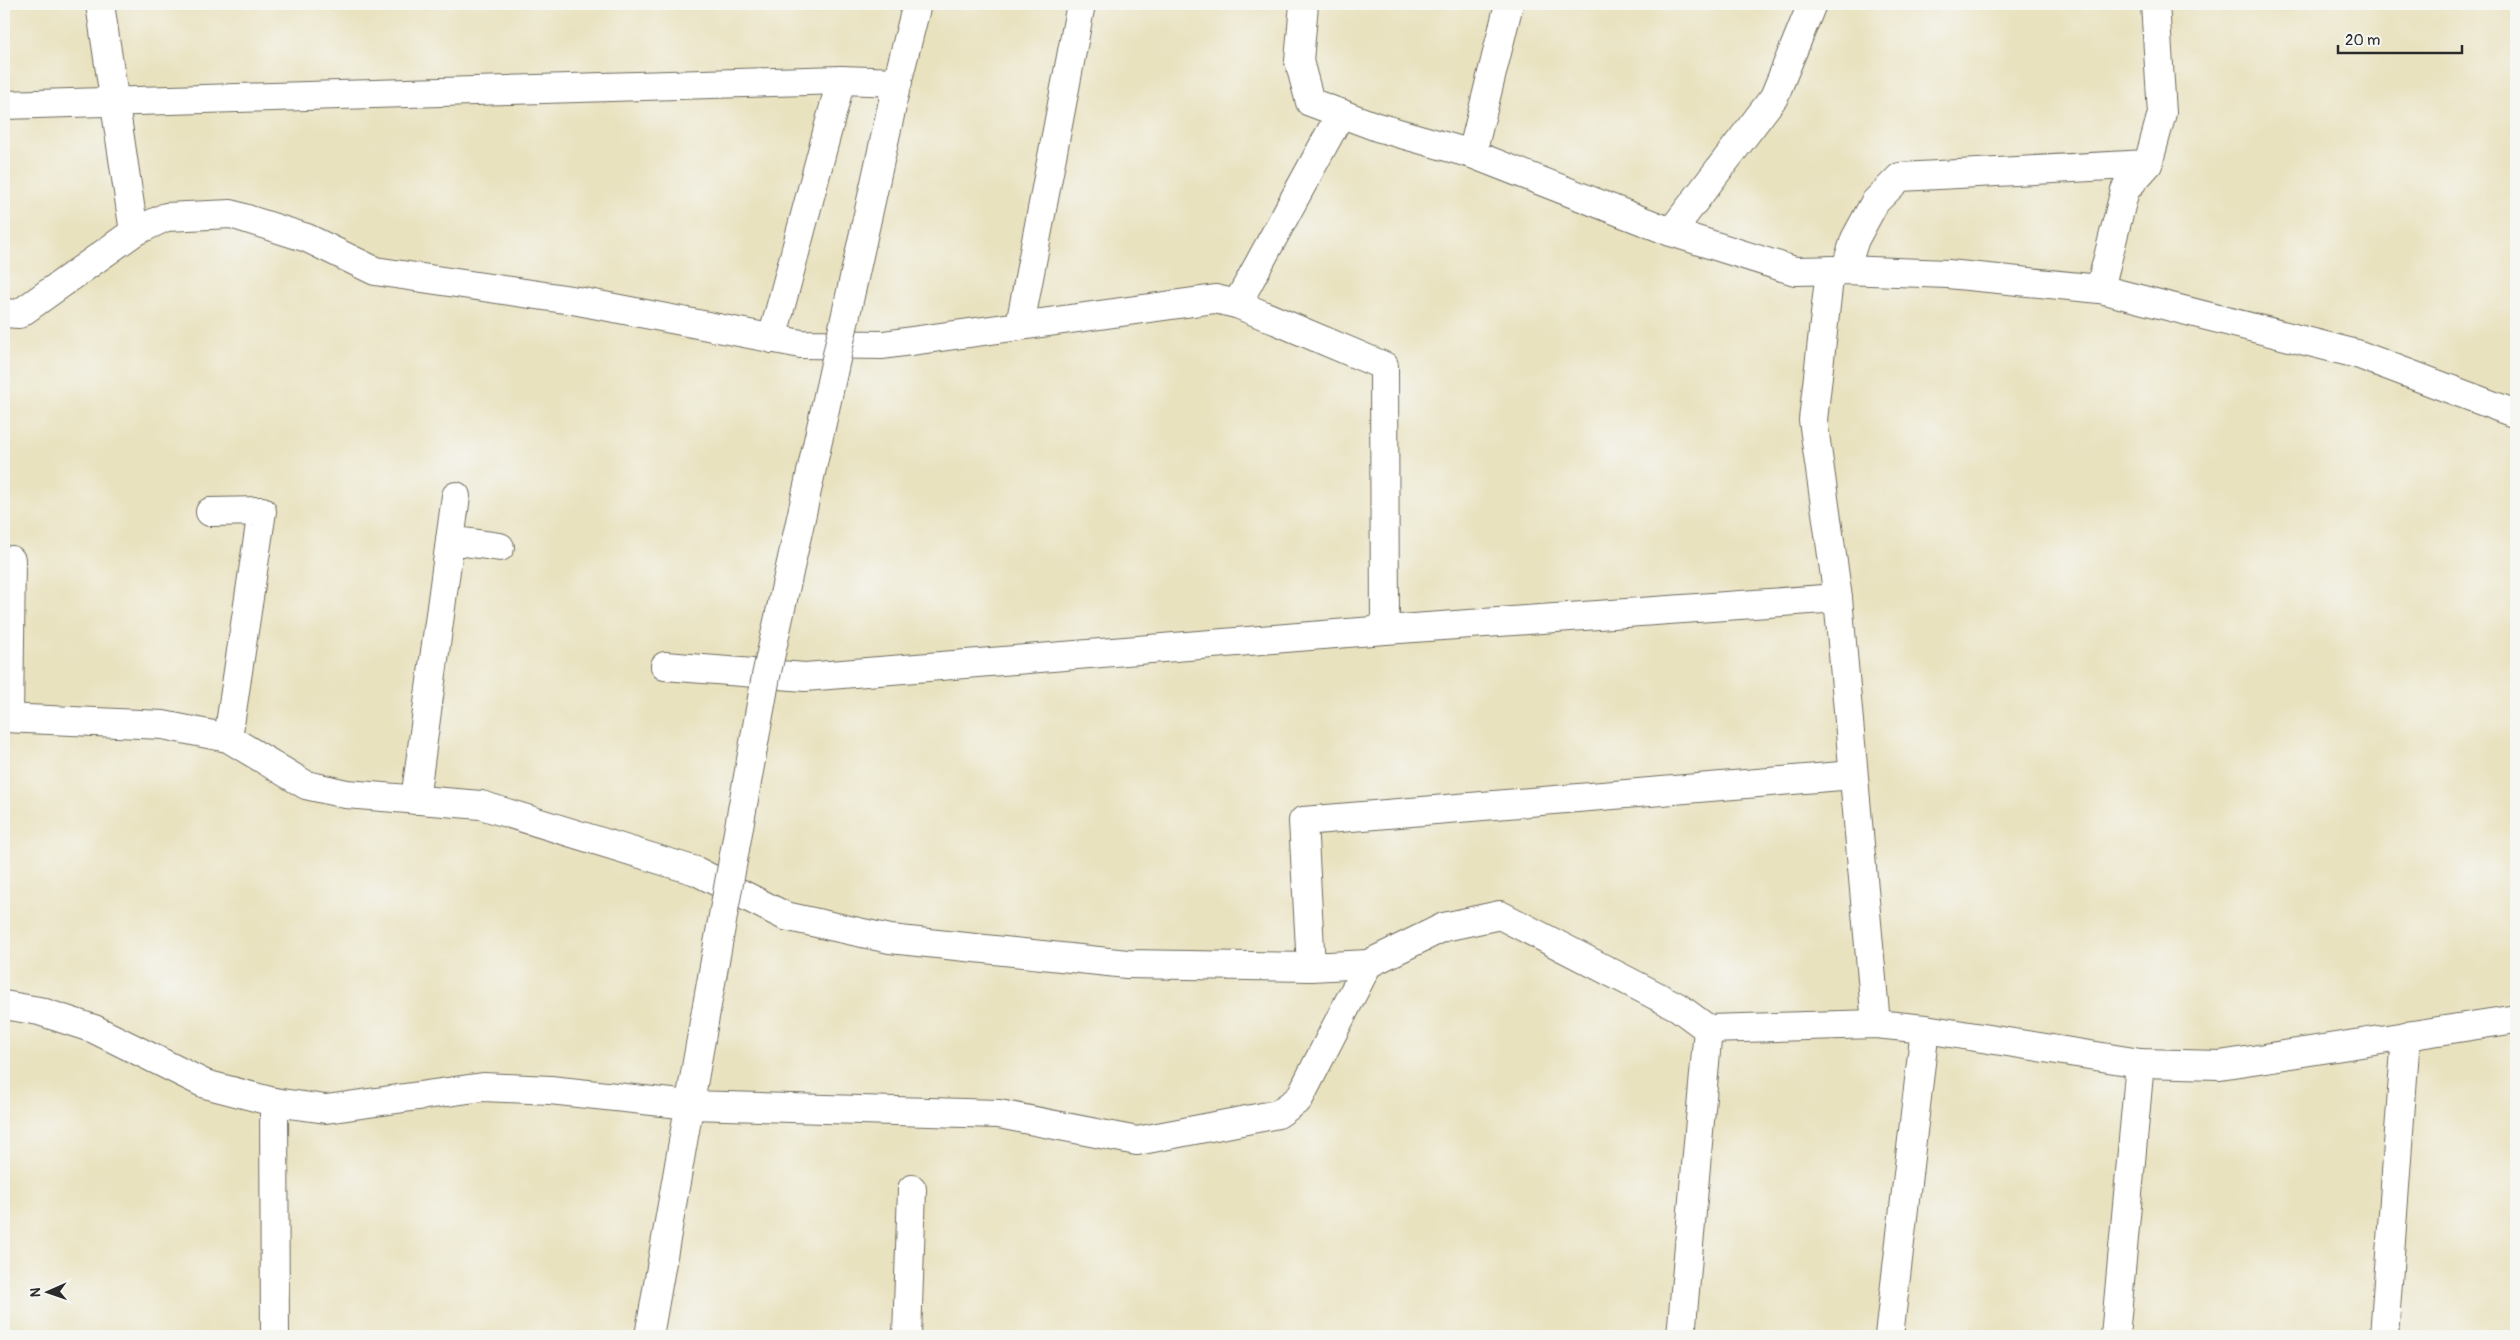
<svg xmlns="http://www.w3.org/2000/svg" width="2520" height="1340" viewBox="0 0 2520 1340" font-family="Pangolin,sans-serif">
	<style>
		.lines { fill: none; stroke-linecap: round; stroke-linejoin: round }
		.minor-casing { stroke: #6e6b5f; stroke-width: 30 }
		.minor { stroke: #fff; stroke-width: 28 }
		.minor-bridge-casing { stroke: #6e6b5f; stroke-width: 30; stroke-linecap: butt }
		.minor-bridge { stroke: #fff; stroke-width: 28 }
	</style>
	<rect width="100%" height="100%" fill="#f6f6f2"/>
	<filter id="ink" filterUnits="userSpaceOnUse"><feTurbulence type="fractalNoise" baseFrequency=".02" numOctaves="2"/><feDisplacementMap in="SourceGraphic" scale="10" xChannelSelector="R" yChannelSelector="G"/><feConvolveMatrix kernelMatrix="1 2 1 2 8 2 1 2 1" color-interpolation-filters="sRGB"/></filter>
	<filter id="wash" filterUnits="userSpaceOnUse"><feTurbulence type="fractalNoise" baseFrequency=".0096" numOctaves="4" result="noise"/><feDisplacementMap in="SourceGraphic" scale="20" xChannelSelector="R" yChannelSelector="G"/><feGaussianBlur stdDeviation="1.12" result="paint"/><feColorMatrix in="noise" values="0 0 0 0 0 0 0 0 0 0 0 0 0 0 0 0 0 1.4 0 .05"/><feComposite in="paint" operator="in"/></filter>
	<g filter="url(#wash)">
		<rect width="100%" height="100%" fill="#e9e2bf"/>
	</g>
	<g filter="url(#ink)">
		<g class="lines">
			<defs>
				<g id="minor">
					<polyline points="100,4 134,232"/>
					<polyline points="1304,4 1299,61 1310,102 1377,127 1472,154 1671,232 1795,271 1845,270 1948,274 2100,289 2357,354 2516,414"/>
					<polyline points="893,99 917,4"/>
					<polyline points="4,105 841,80 898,82"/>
					<polyline points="1472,154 1509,4"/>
					<polyline points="1671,232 1774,97 1812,4"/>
					<polyline points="1830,270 1813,420 1838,598 1876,1024"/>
					<polyline points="1845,270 1855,239 1875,202 1900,177 2148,164"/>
					<polyline points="2100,289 2125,190 2148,164 2162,113 2155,4"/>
					<polyline points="1237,304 1341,113"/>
					<polyline points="4,313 19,314 134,232 166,217 231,214 307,238 375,271 578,301 801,344 883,345 1215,299 1237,304 1384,366 1385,630"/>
					<polyline points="1020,325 1081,4"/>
					<polyline points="772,339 841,80"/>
					<polyline points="210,512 262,511 228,738"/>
					<polyline points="450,540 500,547"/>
					<polyline points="665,666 805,677 1385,630 1838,598"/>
					<polyline points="4,718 163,725 228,738 306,785 346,794 481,805 696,871 785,916 890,939 1127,964 1311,967 1368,964 1444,927 1500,915 1678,1007 1708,1029 1876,1024 1925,1029 2140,1063 2220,1065 2516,1019"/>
					<polyline points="9,718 11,560"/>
					<polyline points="415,800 456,496"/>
					<polyline points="1311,967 1303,821 1853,775"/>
					<polyline points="4,1005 39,1011 94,1029 205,1084 274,1102 326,1109 483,1087 550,1090 690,1105 999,1114 1137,1141 1278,1114 1299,1099 1368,964"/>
					<polyline points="274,1102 275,1336"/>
					<polyline points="649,1336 704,1022"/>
					<polyline points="907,1336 912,1189"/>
					<polyline points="1681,1336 1708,1029"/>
					<polyline points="1889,1336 1925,1029"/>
					<polyline points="2115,1336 2140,1063"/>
					<polyline points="2384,1336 2406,1036"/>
				</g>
			</defs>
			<!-- minor casing -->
			<use href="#minor" class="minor-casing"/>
			<!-- minor -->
			<use href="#minor" class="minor"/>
			<defs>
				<polyline id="minor-bridge" points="704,1022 766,676 892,106"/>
			</defs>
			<!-- minor-bridge casing -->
			<use href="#minor-bridge" class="minor-bridge-casing"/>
			<!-- minor-bridge -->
			<use href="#minor-bridge" class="minor-bridge"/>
		</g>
	</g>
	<!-- margin -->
	<rect width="2520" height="1340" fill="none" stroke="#f6f6f2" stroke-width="20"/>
	<!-- north arrow -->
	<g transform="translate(48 1292) rotate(268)" stroke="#f6f6f2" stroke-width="4" paint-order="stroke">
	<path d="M0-4L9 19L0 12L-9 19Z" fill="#2b2b2b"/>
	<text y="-8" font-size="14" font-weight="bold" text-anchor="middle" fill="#2b2b2b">N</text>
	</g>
	<!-- scale -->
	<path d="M2338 45v8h124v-8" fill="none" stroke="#2b2b2b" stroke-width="2.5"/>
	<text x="2345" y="45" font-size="15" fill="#2b2b2b" stroke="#f6f6f2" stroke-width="4" paint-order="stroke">20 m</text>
</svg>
